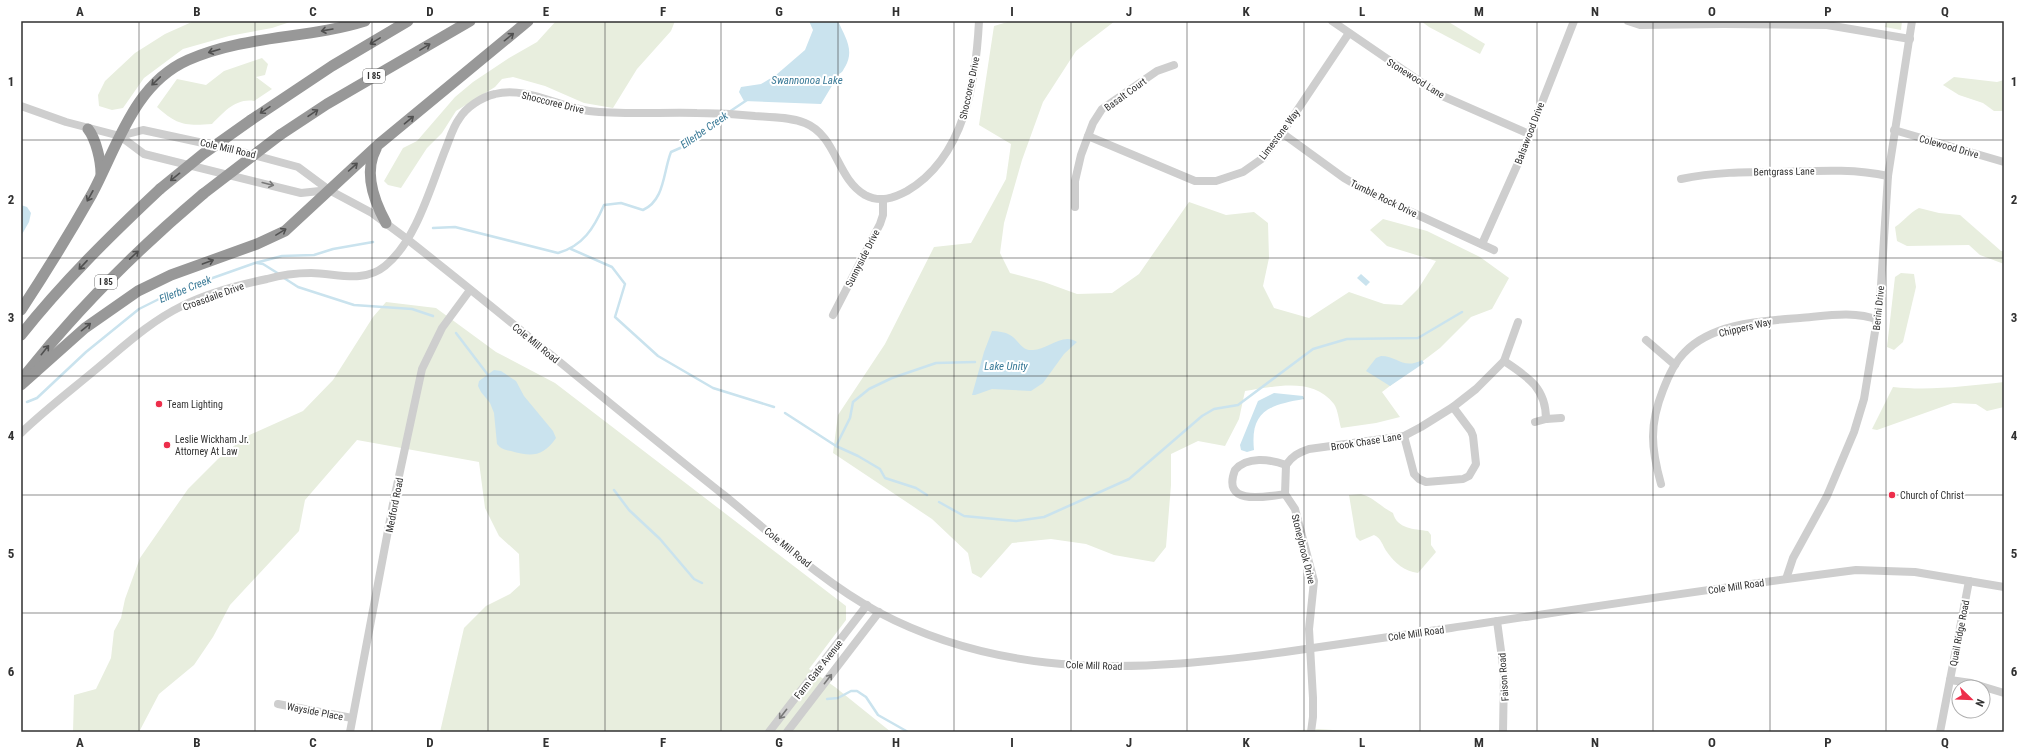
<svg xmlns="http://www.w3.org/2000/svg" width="2025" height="753" viewBox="0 0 2025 753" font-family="'Roboto Condensed',sans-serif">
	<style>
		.green { fill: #e8eede }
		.water { fill: #cae3ee }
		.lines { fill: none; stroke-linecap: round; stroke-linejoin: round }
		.stream { stroke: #cae3ee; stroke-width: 2.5 }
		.minor { stroke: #cecece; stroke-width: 8 }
		.highway { stroke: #989898; stroke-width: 11 }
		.highway-bridge { stroke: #989898; stroke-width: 11 }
		.oneway { stroke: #505050 }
		.oneway2 { stroke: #787878 }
		.grid { fill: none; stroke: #313131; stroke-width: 1; stroke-opacity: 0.55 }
		.poi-dot { fill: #ed2e4b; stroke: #fff; stroke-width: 1.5 }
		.labels { text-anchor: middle; stroke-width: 4; stroke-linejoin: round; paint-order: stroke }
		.shield { fill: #fff; stroke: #6f6f6f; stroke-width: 1 }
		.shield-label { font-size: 9px; font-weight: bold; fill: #313131 }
		.street-label { font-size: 10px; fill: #313131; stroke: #fff }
		.poi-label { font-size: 10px; fill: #313131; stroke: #fff; text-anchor: start }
		.water-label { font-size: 11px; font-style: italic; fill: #3a7a97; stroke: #fff }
		.neatline { fill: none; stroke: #313131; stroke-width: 1.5 }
		.grid-label { font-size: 13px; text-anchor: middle; font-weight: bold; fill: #313131 }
	</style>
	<rect width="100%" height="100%" fill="#fff"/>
	<!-- green -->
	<g class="green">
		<polygon points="194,21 293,21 272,28 229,36 183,49 144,78 123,108 112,110 99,106 98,95 105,81 135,53 165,34"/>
		<polygon points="556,21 675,21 671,31 637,69 613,108 584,103 545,86 513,77 502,79 495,87 456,111 442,133 427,148 401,188 388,185 384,181 403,148 417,141 455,97 473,82 509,58 537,42"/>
		<path d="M1011,21H1115L1076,51L1043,102L1022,160L1004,223L1000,253L1010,273L1044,282L1077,294L1112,293L1139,274L1189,202L1226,215L1254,212L1268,223L1269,258L1263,286L1274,308L1309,318L1349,292L1384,304L1402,305L1418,289L1436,261L1387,246L1370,230L1383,219L1427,231L1480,257L1509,278L1492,309L1471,317L1440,348L1382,392L1400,417L1376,423L1341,428C1339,421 1338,410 1334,404C1312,376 1274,387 1245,391L1239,419L1225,446L1198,441L1171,454V485L1166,547L1154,562L1114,555L1086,544L1051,539L1012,543L981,578L972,573L968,553L932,519L833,453L838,415L885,344L934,247L971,243L1006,179L1011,144L979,125L994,26Z"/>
		<polygon points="1421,21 1447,21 1485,44 1480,54 1429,27"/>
		<polygon points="1887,21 1902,21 1901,30 1885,27"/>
		<path d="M262,58L268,64L265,75L256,77L272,89L254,101C236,98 224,112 212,124C185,126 177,125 157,107L177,79L206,85L224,71Z"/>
		<polygon points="1954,77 1997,82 2004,80 2004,111 1994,111 1983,103 1959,95 1943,85"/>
		<path d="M1919,208L1939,213L1960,215L2001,251H2004V264L1980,255L1969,245L1907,246L1897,241L1895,227C1904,221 1909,213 1919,208Z"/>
		<polygon points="1901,273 1914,274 1916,287 1903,342 1894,350 1887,347 1895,277"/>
		<polygon points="386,302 436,308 496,352 555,383 846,606 846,620 809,669 835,687 891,732 440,732 464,628 486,606 510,594 520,585 519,554 499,536 485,508 479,462 357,440 305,500 299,531 230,605 213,637 194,665 159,694 139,732 73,732 74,695 96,689 111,658 114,631 121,618 125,599 140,558 188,489 218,459 245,437 303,411 333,380 373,317"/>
		<path d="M2004,382V407L1987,411L1976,404L1953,403L1877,430L1872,429L1893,387C1930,391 1967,386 2004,382Z"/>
		<path d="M1361,494C1373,497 1381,507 1393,513C1397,529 1414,529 1428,531L1431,535V545L1436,552L1418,573C1404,571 1395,563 1387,552C1382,545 1382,539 1374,535L1360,541L1356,537L1349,495Z"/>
		<polygon points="1318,729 1364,732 1265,732"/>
	</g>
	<!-- water -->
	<g class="water">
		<path d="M809,21H838C845,37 855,50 845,67C843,70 843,72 839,74L821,104L744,101L739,92L741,87L761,84L776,75L805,50L813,30Z"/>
		<polygon points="21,205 27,207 31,213 29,222 21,236"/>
		<polygon points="1361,274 1370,282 1366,286 1357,278"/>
		<path d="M992,331C998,331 1005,332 1010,335C1019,340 1021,351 1033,350C1047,350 1063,332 1077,342L1064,354L1043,383L1031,391L992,389L975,395H972L984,352Z"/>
		<path d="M1381,356C1398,356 1403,370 1422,360L1424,363L1390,386L1366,371L1376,358Z"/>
		<path d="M494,370L501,371L516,381L524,396L553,431L556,438C543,457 531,457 511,451C505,450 501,449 497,444L494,413L490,403L481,392L478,386L479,381Z"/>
		<path d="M1274,393L1303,396L1304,399C1269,405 1250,411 1254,450L1247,452L1241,450L1240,445L1258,401Z"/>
	</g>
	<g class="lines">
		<!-- stream -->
		<g class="stream">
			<polyline points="729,112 747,100"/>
			<path d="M433,228L455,227L558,253C583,246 594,228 604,205L621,203L643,210C665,200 663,172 671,152L687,145L723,116"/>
			<polyline points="571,249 612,267 625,284 615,317 658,356 713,388 774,407"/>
			<polyline points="257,263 263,264 279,274"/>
			<polyline points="284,278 298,287 354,305 412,309 433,316"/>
			<polyline points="456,333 488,375"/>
			<polyline points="27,402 37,398 86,352 139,309 173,292 255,263 282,256 314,255 333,249 373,242"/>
			<polyline points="785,413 836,446 858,456 880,469 885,478 916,488 927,495"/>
			<polyline points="836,446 850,418 853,402 869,389 892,378 936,363 975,362"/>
			<polyline points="614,490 629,510 660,539 694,579 702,583"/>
			<polyline points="939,502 964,516 1016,521 1044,517 1129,479 1202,416 1214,409 1238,405 1313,349 1347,339 1418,338 1462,312"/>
			<polyline points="827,699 838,698 851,691 857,691 866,697 878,715 908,732"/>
		</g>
		<!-- minor -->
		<g class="minor">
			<polyline points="1332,21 1440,95 1529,134"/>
			<polyline points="1628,21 1640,25 1724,24 1827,25 1910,39"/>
			<polyline points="21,106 66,122 120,136 144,154 301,193 329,190"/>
			<polyline points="1894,130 2004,162"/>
			<polyline points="1282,133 1344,178 1370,193 1494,250"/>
			<path d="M120,136L143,130L231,149L298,167L329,190L372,213L407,239C514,323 618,411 725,496C774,536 822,582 878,612C1008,681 1144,671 1285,652C1340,644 1396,636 1451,628C1586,608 1721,587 1856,570L1915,572L2004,587"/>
			<polyline points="1088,136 1195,181 1216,181 1243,172 1263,158 1282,133 1349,33"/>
			<path d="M1681,179C1714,172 1745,172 1778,172C1814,171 1852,168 1888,176"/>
			<polyline points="1075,207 1075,181 1081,155 1093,123 1102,109 1157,71 1174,65"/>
			<polyline points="1482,244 1519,161 1574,21"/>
			<polyline points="833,315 880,224 883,215 883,200"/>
			<polyline points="1646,340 1675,365"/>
			<path d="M1504,361C1528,377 1546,388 1546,419"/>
			<polyline points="1535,422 1546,419 1561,418"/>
			<path d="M21,433C44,411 70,391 94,371C122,348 149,322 182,306C208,293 238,285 267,279C281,275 296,273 311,273C336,273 363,284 385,266C417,240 431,185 446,148C450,138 453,127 459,119C466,107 482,97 495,94C525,86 559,107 589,111C625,115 661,112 697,113C716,113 736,114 755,116C771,117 790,117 805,123C837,136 836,178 865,195C880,203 894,198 907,191C965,157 976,81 979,21"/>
			<polyline points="1404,436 1414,474 1419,479 1426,482 1463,479 1469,476 1476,464 1473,436 1471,431 1453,407"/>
			<path d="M1286,465C1292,456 1298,453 1309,449L1404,436L1421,427L1453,407L1476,389L1504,361L1518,322"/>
			<polyline points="1286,465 1285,494 1295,509 1314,581 1309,629 1313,698 1313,717 1311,732"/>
			<path d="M1661,484C1651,448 1649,425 1663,390C1668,377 1674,363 1684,353C1712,323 1762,321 1800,318C1824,316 1855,310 1878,320"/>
			<path d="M1285,494C1265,497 1221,506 1235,470C1247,456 1270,459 1286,465"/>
			<polyline points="1786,579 1793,558 1827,496 1854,432 1864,399 1880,301 1888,176 1912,21"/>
			<polyline points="1497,621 1504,673 1503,732"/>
			<polyline points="1950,680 1971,683 2004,693"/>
			<polyline points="278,704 352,718"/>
			<polyline points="350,732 393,504 422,369 442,328 470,290"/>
			<polyline points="769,732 867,605"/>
			<polyline points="787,732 879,612"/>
			<polyline points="1940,732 1969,581"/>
		</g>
		<!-- highway -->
		<g class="highway">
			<polyline points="251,120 332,66 408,21"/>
			<path d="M88,129C96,139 101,161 101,174"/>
			<polyline points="280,135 327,104 470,21"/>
			<path d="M376,149C363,173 374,201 386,223"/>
			<path d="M21,310C46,272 70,233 92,194C118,145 134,84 188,60C244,35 308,39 365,21"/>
			<path d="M21,335C63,282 111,235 160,189"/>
			<path d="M26,374C79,307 138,249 203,194"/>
			<polyline points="21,385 85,328 138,291 171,275 257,244 285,231 379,144 528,21"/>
		</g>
		<!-- highway-bridge -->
		<g class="highway-bridge">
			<polyline points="160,189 203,154 251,120"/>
			<polyline points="203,194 280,135"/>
		</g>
	</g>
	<!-- one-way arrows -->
	<defs><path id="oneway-shaft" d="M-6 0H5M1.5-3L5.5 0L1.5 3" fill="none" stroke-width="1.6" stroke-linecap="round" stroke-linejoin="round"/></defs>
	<g class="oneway">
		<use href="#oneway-shaft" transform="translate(327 30) rotate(170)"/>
		<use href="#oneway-shaft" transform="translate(509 37) rotate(-39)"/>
		<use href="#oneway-shaft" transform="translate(375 41) rotate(149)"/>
		<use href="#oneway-shaft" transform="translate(425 47) rotate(-31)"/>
		<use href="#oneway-shaft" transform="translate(214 51) rotate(164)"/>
		<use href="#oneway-shaft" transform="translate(156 81) rotate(136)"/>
		<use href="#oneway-shaft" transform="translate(265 110) rotate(146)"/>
		<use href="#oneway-shaft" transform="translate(313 113) rotate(-34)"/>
		<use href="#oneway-shaft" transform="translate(409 120) rotate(-40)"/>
		<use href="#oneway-shaft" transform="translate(353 167) rotate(-42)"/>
		<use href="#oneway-shaft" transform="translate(175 177) rotate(141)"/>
		<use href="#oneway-shaft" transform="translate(90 196) rotate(119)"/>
		<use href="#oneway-shaft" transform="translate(281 232) rotate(-31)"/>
		<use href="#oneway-shaft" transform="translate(134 255) rotate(-43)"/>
		<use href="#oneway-shaft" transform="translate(208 262) rotate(-20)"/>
		<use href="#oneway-shaft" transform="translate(83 265) rotate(133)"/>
		<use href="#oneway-shaft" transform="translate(86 327) rotate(-39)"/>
		<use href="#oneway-shaft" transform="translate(45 350) rotate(-51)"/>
	</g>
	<g class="oneway2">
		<use href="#oneway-shaft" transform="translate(268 184) rotate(14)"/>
		<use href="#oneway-shaft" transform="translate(828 679) rotate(-52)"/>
		<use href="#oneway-shaft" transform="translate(783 714) rotate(128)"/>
	</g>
	<!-- grid -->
	<path class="grid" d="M139,21V732M255,21V732M372,21V732M488,21V732M605,21V732M721,21V732M838,21V732M954,21V732M1071,21V732M1187,21V732M1304,21V732M1420,21V732M1537,21V732M1653,21V732M1770,21V732M1886,21V732M21,140H2004M21,258H2004M21,376H2004M21,495H2004M21,613H2004"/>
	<!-- markers -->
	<g class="poi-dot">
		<circle cx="159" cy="404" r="4"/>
		<circle cx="167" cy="445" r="4"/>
		<circle cx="1892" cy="495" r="4"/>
	</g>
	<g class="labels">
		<!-- shield labels -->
		<g class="shield">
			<rect x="363" y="69" width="22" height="14" rx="3"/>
			<rect x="95" y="275" width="22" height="14" rx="3"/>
		</g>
		<g class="shield-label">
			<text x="374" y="79">I 85</text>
			<text x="106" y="285">I 85</text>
		</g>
		<!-- street labels -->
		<g class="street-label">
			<text transform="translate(1416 78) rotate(32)" y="4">Stonewood Lane</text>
			<text transform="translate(969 88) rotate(-78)" y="4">Shoccoree Drive</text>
			<text transform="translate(1125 94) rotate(-36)" y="4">Basalt Court</text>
			<text transform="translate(553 102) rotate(14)" y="4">Shoccoree Drive</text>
			<text transform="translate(1529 133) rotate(-69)" y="4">Balsawood Drive</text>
			<text transform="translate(1279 134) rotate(-53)" y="4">Limestone Way</text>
			<text transform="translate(1949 146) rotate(16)" y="4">Colewood Drive</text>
			<text transform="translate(228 148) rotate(13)" y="4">Cole Mill Road</text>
			<text transform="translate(1784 171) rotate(-1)" y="4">Bentgrass Lane</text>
			<text transform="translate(1384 198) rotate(26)" y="4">Tumble Rock Drive</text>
			<text transform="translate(862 258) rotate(-63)" y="4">Sunnyside Drive</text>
			<text transform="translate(213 296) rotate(-20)" y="4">Croasdaile Drive</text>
			<text transform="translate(1878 308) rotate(-84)" y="4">Berini Drive</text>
			<text transform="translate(1745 327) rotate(-13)" y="4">Chippers Way</text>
			<text transform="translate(536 343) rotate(39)" y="4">Cole Mill Road</text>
			<text transform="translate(1366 441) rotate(-9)" y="4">Brook Chase Lane</text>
			<text transform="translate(394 505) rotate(-79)" y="4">Medford Road</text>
			<text transform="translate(788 547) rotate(39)" y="4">Cole Mill Road</text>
			<text transform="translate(1304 549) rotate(76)" y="4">Stoneybrook Drive</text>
			<text transform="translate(1736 586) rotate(-8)" y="4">Cole Mill Road</text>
			<text transform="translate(1416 633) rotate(-8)" y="4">Cole Mill Road</text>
			<text transform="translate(1959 633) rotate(-79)" y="4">Quail Ridge Road</text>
			<text transform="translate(1094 665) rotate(2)" y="4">Cole Mill Road</text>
			<text transform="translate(818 669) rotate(-52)" y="4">Farm Gate Avenue</text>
			<text transform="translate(1503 677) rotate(-94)" y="4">Faison Road</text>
			<text transform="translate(315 711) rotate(11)" y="4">Wayside Place</text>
		</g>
		<!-- poi labels -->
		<g class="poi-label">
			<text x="167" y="408">Team Lighting</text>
			<text x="175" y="443">Leslie Wickham Jr.<tspan x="175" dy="12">Attorney At Law</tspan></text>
			<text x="1900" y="499">Church of Christ</text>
		</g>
		<!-- water labels -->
		<g class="water-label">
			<text x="807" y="84">Swannonoa Lake</text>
			<text transform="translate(704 130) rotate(-35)" y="4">Ellerbe Creek</text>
			<text transform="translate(185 289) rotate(-22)" y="4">Ellerbe Creek</text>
			<text x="1006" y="370">Lake Unity</text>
		</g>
	</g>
	<!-- border -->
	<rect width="2025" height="753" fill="none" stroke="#ffffff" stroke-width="44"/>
	<!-- north arrow -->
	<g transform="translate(1971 699) rotate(113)"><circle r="19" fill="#ffffff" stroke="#adadad"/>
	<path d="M0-3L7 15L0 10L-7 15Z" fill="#ed2e4b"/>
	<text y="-6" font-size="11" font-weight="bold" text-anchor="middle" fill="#313131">N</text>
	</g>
	<rect x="22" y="22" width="1981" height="709" class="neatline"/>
	<g class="grid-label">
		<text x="80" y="16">A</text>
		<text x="197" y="16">B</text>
		<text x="313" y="16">C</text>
		<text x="430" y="16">D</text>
		<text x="546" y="16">E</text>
		<text x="663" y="16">F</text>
		<text x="779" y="16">G</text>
		<text x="896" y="16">H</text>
		<text x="1012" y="16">I</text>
		<text x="1129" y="16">J</text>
		<text x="1246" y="16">K</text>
		<text x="1362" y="16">L</text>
		<text x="1479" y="16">M</text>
		<text x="1595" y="16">N</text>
		<text x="1712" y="16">O</text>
		<text x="1828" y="16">P</text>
		<text x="1945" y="16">Q</text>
		<text x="11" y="86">1</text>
		<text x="2014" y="86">1</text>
		<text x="11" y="204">2</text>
		<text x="2014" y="204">2</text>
		<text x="11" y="322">3</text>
		<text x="2014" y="322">3</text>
		<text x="11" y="440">4</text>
		<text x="2014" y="440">4</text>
		<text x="11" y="558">5</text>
		<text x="2014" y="558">5</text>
		<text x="11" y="676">6</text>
		<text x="2014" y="676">6</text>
		<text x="80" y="747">A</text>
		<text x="197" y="747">B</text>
		<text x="313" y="747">C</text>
		<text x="430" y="747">D</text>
		<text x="546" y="747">E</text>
		<text x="663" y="747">F</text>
		<text x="779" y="747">G</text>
		<text x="896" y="747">H</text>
		<text x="1012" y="747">I</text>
		<text x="1129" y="747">J</text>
		<text x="1246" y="747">K</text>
		<text x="1362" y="747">L</text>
		<text x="1479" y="747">M</text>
		<text x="1595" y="747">N</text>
		<text x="1712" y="747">O</text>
		<text x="1828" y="747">P</text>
		<text x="1945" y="747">Q</text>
	</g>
</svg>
